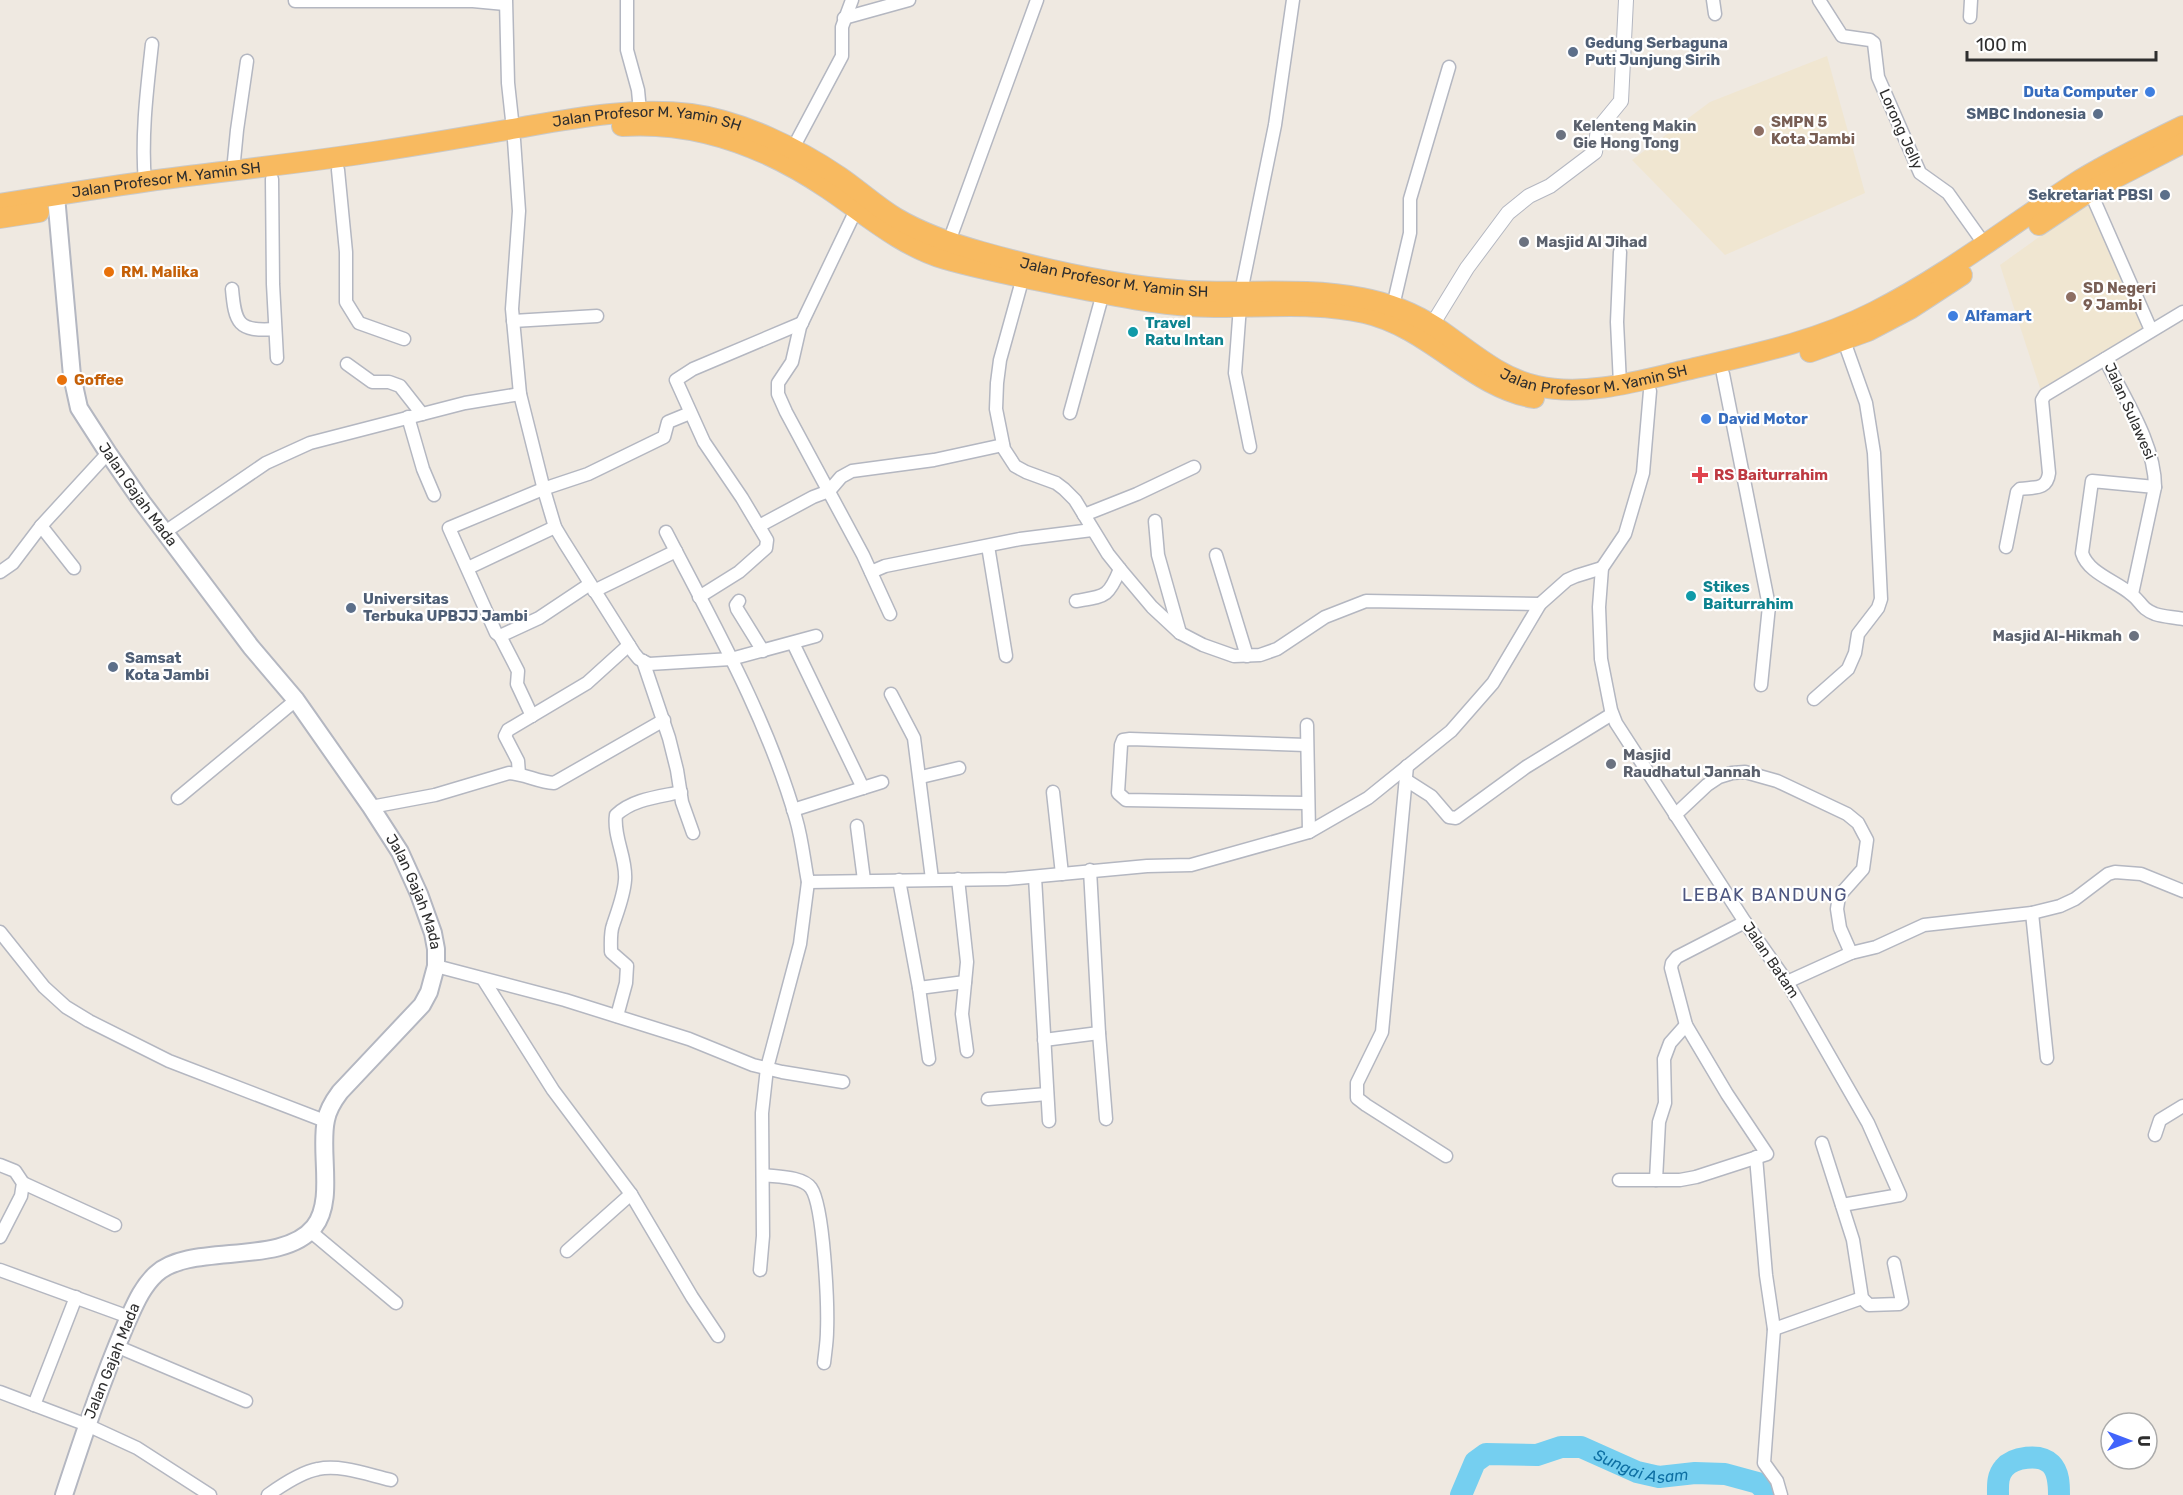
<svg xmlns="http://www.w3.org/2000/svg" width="2183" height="1495" viewBox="0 0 2183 1495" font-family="Rubik,sans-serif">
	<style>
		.education { fill: #f0e6d1 }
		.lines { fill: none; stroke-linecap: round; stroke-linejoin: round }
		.river { stroke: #75cff0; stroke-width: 22 }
		.minor-casing { stroke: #b4b7c1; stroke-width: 15 }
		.tertiary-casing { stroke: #b4b7c1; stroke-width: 16 }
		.secondary-casing { stroke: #b4b7c1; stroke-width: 20 }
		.trunk-casing { stroke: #c9c9c9; stroke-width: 22 }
		.minor { stroke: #fff; stroke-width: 12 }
		.tertiary { stroke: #fff; stroke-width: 14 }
		.secondary { stroke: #fff; stroke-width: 16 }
		.trunk { stroke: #f8ba60; stroke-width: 20 }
		.service-dot { fill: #5c6f8a; stroke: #fff; stroke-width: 2 }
		.shop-dot { fill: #3f7fe0; stroke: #fff; stroke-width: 2 }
		.education-dot { fill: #8d6e63; stroke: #fff; stroke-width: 2 }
		.worship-dot { fill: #6b7280; stroke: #fff; stroke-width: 2 }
		.food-dot { fill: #e8710a; stroke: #fff; stroke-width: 2 }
		.culture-dot { fill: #0f9aa8; stroke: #fff; stroke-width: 2 }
		.health-dot { fill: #e0444e; stroke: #fff; stroke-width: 2 }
		.labels { text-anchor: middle; stroke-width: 4.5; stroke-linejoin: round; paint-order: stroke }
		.service-label { font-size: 15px; font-weight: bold; fill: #4e5e75; stroke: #fff; text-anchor: start }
		.shop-label { font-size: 15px; font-weight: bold; fill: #366cbe; stroke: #fff; text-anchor: start }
		.education-label { font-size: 15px; font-weight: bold; fill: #785e54; stroke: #fff; text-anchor: start }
		.street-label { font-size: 15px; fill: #2e2e2e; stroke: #fff }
		.worship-label { font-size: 15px; font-weight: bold; fill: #5b616d; stroke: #fff; text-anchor: start }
		.food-label { font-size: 15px; font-weight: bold; fill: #c56008; stroke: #fff; text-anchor: start }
		.culture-label { font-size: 15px; font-weight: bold; fill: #0d838f; stroke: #fff; text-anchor: start }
		.health-label { font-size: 15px; font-weight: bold; fill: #be3a42; stroke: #fff; text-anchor: start }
		.water-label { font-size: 16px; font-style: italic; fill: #0d6fa3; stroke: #fff }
		.quarter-label { font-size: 18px; letter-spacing: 1.5px; fill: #4d5680; stroke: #fff }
	</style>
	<rect width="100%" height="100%" fill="#efe9e1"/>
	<!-- education -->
	<g class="education">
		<polygon points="1827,56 1865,193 1725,255 1632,160 1710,102"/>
		<polygon points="2088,202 2146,328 2041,391 2000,265"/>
	</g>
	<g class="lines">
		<!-- river -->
		<g class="river">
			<path id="s1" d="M1461,1495L1475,1462L1486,1454L1537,1455L1561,1447H1581L1637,1472L1659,1477L1695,1473L1725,1474L1758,1483L1770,1495"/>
			<path d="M1998,1495C1998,1486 1997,1476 2004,1468C2013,1457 2040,1453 2051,1464C2059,1472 2059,1485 2059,1495"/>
		</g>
		<defs>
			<g id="minor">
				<polyline points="506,0 508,83 513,129"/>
				<polyline points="627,0 627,50 638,90 640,111"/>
				<polyline points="1713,0 1715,14"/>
				<polyline points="1819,0 1842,36 1870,40 1874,43 1878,77 1920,173 1948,193 1985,245"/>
				<polyline points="295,1 473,1 505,4"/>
				<polyline points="1970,17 1971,0"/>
				<polyline points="844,18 909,0"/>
				<polyline points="514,140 519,211 512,309 520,394 544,490 555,527 564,542 634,653 639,659 649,664 731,659 816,636"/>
				<polyline points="792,150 842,56 842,27 852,0"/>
				<polyline points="338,170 346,252 346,302 359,323 404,339"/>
				<polyline points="233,171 237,130 247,61"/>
				<polyline points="272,179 273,284 277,358"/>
				<path d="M145,182C141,136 147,89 152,44"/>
				<polyline points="2090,191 2151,330"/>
				<polyline points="856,210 800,327 792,362 778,383 778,394 786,412 863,555 890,614"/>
				<polyline points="947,247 1037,0"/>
				<polyline points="1620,252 1617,322 1620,384"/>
				<polyline points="1023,277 1000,360 997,383 996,409 1004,449 1015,466 1026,472 1056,483 1064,489 1075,500 1108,554 1120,569 1152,607 1180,633 1203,645 1234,656 1260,655 1277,649 1325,617 1366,601 1540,604"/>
				<path d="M232,289C235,323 238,332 275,329"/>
				<polyline points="1241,292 1275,125 1293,0"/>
				<polyline points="1240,306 1235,373 1250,447"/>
				<polyline points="1393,306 1410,233 1410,199 1449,67"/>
				<polyline points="513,321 597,316"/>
				<path d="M2105,359C2124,398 2155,443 2155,487L2132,594"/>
				<polyline points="347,364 372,382 389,382 400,386 422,414"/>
				<polyline points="1723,374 1769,606 1761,685"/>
				<polyline points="1650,391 1643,473 1625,534 1602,568 1599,607 1601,659 1611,710 1616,723 1745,922 1787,982 1868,1123 1900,1195 1842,1205"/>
				<polyline points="1070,413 1103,293"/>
				<polyline points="408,417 423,469 434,495"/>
				<path d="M2155,487L2092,481L2082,553C2088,573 2116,581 2131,594C2142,602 2140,608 2155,614C2164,617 2174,617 2183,619"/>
				<polyline points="1084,515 1137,494 1194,467"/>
				<polyline points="1155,521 1158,555 1180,633"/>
				<polyline points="41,526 74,568"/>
				<polyline points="759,526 813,497 829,491 841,477 852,471 934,460 1003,445"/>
				<polyline points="165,532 266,463 310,443 465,403 520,394"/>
				<path d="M666,532C714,625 767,718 796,819C802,839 804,861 808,882L1007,879L1147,866L1191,865L1309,832L1368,798L1451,731L1493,683L1540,604L1567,580L1576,576L1602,568"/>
				<polyline points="988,546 1006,656"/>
				<path d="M2006,547L2017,492L2020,489C2035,487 2047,490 2049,473L2042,400L2045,395L2183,312"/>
				<polyline points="1216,555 1247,656"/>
				<polyline points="468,568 555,527"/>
				<polyline points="0,572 13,563 41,526 108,453"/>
				<polyline points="871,572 885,566 1020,539 1092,530"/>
				<polyline points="590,584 539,618 500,636 496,633 449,528 543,489 588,474 664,437 668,422 690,413"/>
				<polyline points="594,591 676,551"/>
				<polyline points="699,597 739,572 766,548 767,540 742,498 704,442 676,380 693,369 802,323"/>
				<polyline points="739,601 736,605 737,609 763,651"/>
				<path d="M1076,601C1105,596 1108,598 1120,569"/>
				<polyline points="500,636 518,671 517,684 532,716"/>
				<polyline points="793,643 863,788"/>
				<polyline points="643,661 669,738 677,770 682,802 693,833"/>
				<polyline points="891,694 914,738 932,879"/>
				<polyline points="1814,699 1848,669 1855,653 1858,634 1878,608 1881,599 1874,453 1866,403 1844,341"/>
				<polyline points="1307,725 1309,832"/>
				<polyline points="1306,745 1130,739 1123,740 1121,745 1118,793 1126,800 1307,803"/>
				<polyline points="1407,766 1382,1032 1357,1083 1357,1098 1366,1105 1446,1156"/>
				<polyline points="519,774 518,761 505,736 508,730 587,683 629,645"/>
				<polyline points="921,777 959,768"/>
				<polyline points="1406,780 1431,796 1449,817 1456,818 1526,767 1612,714"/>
				<polyline points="1053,792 1062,874"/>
				<polyline points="178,798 296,700"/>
				<path d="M371,807L435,795L509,773C525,774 538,782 554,783L664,720"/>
				<polyline points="793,810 882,782"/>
				<polyline points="1675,815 1707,785 1719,777 1732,773 1745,772 1777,781 1847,814 1858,823 1867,840 1863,869 1839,896 1837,909 1840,928 1851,953"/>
				<polyline points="857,826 864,880"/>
				<polyline points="1090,870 1099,1033 1106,1119"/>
				<polyline points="1035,877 1049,1121"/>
				<polyline points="958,879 967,962 962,1014 967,1051"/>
				<polyline points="899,880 919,988 929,1059"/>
				<polyline points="2032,913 2047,1058"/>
				<polyline points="0,932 44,987 66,1007 89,1021 169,1061 325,1121"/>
				<polyline points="436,966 565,1000 689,1039 753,1065 782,1072 843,1082"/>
				<polyline points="483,979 553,1090 631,1194 692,1297 718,1336"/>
				<polyline points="1787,982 1851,953 1876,947 1924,925 2032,913 2060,906 2075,899 2108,874 2115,872 2141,874 2183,891"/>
				<polyline points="919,988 965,982"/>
				<path d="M617,1016L626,983L627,966L611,952C611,943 610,933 613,925C618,910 624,895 625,880C627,858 613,837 616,815C633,799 658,797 681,792"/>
				<polyline points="1044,1040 1099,1033"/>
				<polyline points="988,1099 1047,1094"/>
				<polyline points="2155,1135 2160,1120 2183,1106"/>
				<polyline points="1822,1143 1853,1240 1862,1298 1869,1305 1899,1304 1902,1302 1894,1263"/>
				<polyline points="1756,1157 1766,1275 1774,1329 1764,1463 1777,1481 1781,1495"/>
				<polyline points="0,1165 15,1171 23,1183 21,1196 0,1237"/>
				<path d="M763,1175C776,1177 802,1176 811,1188C824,1206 828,1306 827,1331C827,1342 825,1353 824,1363"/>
				<polyline points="1619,1180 1680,1180 1696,1177 1767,1154 1727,1094 1686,1025 1671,968 1672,963 1677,957 1745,922"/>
				<polyline points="1656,1180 1659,1122 1665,1103 1664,1059 1670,1043 1686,1025"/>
				<polyline points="23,1183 115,1225"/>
				<polyline points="310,1231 396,1303"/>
				<polyline points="567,1251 631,1194"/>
				<polyline points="0,1270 129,1317"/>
				<polyline points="760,1270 763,1236 762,1113 767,1068 800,944 808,882"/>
				<polyline points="1774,1329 1862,1298"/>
				<polyline points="116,1346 246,1401"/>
				<polyline points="0,1392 87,1425 137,1448 210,1495"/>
				<polyline points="34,1405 76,1297"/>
				<path d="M268,1495C282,1485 301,1472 318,1469C340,1464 369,1475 391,1480"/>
			</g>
			<polyline id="tertiary" points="1432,325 1467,268 1508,213 1529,196 1550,186 1595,152 1598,129 1621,101 1626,0"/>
			<g id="secondary">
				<path id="s2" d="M56,196L72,376L79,408L108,453L142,502L251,647L296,700L371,807L400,852L419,894L433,933L436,949V966L429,992L422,1005L340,1092C334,1100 328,1109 326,1120C319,1151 335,1201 314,1227C282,1267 190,1242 156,1274C141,1288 134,1307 126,1324C102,1380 83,1437 64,1495"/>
			</g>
			<g id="trunk">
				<path d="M622,126C698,121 766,147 828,189C865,214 901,246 945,259C983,270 1021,277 1060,285C1103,293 1146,303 1190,306C1248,310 1308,300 1365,313C1430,328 1471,387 1534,398"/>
				<path id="s3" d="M0,204C50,196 100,188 149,181C226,171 303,163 380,151C426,144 472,136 518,128C575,118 632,107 691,114C742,121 797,148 840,177C859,190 876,206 896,218C923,234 953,244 982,252C1049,271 1119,286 1188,291C1246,294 1305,287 1362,298C1389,303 1414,313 1437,328C1469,350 1499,378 1537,386C1585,397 1639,381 1686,370C1750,355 1815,342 1874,312C1947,275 2012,224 2080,180C2113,160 2148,143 2183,126"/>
				<polyline points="0,218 39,212"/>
				<polyline points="2039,225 2090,191 2183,143"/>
				<polyline points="1810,352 1868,331 1910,309 1962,275"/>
			</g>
		</defs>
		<!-- minor casing -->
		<use href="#minor" class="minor-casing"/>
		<!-- tertiary casing -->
		<use href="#tertiary" class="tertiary-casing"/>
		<!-- secondary casing -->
		<use href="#secondary" class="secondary-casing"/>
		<!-- trunk casing -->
		<use href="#trunk" class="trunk-casing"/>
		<!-- minor -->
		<use href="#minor" class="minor"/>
		<!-- tertiary -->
		<use href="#tertiary" class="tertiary"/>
		<!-- secondary -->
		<use href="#secondary" class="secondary"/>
		<!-- trunk -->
		<use href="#trunk" class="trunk"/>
	</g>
	<!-- markers -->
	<g class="service-dot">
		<circle cx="1573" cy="52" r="6"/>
		<circle cx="2098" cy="114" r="6"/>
		<circle cx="2165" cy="195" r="6"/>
		<circle cx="351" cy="608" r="6"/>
		<circle cx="113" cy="667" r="6"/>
	</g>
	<g class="shop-dot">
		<circle cx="2150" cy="92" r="6"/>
		<circle cx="1953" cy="316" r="6"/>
		<circle cx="1706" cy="419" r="6"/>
	</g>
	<g class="education-dot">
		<circle cx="1759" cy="131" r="6"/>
		<circle cx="2071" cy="297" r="6"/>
	</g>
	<g class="worship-dot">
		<circle cx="1561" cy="135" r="6"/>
		<circle cx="1524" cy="242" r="6"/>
		<circle cx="2134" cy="636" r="6"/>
		<circle cx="1611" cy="764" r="6"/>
	</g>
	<g class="food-dot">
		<circle cx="109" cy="272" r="6"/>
		<circle cx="62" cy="380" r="6"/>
	</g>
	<g class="culture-dot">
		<circle cx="1133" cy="332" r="6"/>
		<circle cx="1691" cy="596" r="6"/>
	</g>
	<path class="health-dot" d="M1697 466h6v6h6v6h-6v6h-6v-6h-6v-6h6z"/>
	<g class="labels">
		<!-- service labels -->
		<g class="service-label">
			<text x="1585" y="48">Gedung Serbaguna<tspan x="1585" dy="17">Puti Junjung Sirih</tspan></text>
			<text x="2086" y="119" text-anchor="end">SMBC Indonesia</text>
			<text x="2153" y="200" text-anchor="end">Sekretariat PBSI</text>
			<text x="363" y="604">Universitas<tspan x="363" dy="17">Terbuka UPBJJ Jambi</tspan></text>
			<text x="125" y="663">Samsat<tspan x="125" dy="17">Kota Jambi</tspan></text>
		</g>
		<!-- shop labels -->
		<g class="shop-label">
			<text x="2138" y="97" text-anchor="end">Duta Computer</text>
			<text x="1965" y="321">Alfamart</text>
			<text x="1718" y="424">David Motor</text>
		</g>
		<!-- education labels -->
		<g class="education-label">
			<text x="1771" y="127">SMPN 5<tspan x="1771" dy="17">Kota Jambi</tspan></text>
			<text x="2083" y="293">SD Negeri<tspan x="2083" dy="17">9 Jambi</tspan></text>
		</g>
		<!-- street labels -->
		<g class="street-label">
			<text dy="5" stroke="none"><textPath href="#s3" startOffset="654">Jalan Profesor M. Yamin SH</textPath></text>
			<text transform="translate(1901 129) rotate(66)" y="5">Lorong Jelly</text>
			<text dy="5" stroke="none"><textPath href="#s3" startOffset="168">Jalan Profesor M. Yamin SH</textPath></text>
			<text dy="5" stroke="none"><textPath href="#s3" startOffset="1158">Jalan Profesor M. Yamin SH</textPath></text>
			<text dy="5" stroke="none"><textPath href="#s3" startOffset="1662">Jalan Profesor M. Yamin SH</textPath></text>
			<text transform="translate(2130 411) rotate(66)" y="5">Jalan Sulawesi</text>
			<text dy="5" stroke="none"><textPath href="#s2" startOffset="318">Jalan Gajah Mada</textPath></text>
			<text dy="5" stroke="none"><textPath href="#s2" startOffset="804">Jalan Gajah Mada</textPath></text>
			<text transform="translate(1771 960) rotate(56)" y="5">Jalan Batam</text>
			<text transform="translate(112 1361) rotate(-68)" y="5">Jalan Gajah Mada</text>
		</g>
		<!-- worship labels -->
		<g class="worship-label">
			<text x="1573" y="131">Kelenteng Makin<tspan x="1573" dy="17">Gie Hong Tong</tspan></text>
			<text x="1536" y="247">Masjid Al Jihad</text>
			<text x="2122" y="641" text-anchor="end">Masjid Al-Hikmah</text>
			<text x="1623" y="760">Masjid<tspan x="1623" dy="17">Raudhatul Jannah</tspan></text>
		</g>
		<!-- food labels -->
		<g class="food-label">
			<text x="121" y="277">RM. Malika</text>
			<text x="74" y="385">Goffee</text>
		</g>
		<!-- culture labels -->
		<g class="culture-label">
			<text x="1145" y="328">Travel<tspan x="1145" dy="17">Ratu Intan</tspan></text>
			<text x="1703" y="592">Stikes<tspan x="1703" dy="17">Baiturrahim</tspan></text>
		</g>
		<!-- health labels -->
		<g class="health-label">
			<text x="1714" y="480">RS Baiturrahim</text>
		</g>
		<!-- water labels -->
		<g class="water-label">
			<text dy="6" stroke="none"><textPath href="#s1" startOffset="210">Sungai Asam</textPath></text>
		</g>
		<!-- quarter labels -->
		<g class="quarter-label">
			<text x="1765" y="901">LEBAK BANDUNG</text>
		</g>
	</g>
	<!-- north arrow -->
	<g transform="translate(2129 1441) rotate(90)"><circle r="28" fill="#ffffff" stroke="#ababab" stroke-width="1.5"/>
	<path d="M0-4.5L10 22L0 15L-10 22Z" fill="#4264fb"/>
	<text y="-9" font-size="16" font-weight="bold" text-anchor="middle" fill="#2e2e2e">U</text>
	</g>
	<!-- scale -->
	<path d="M1967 51v9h189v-9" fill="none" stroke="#2e2e2e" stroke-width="3"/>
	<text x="1976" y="51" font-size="18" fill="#2e2e2e" stroke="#ffffff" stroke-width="4.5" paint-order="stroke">100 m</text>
</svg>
